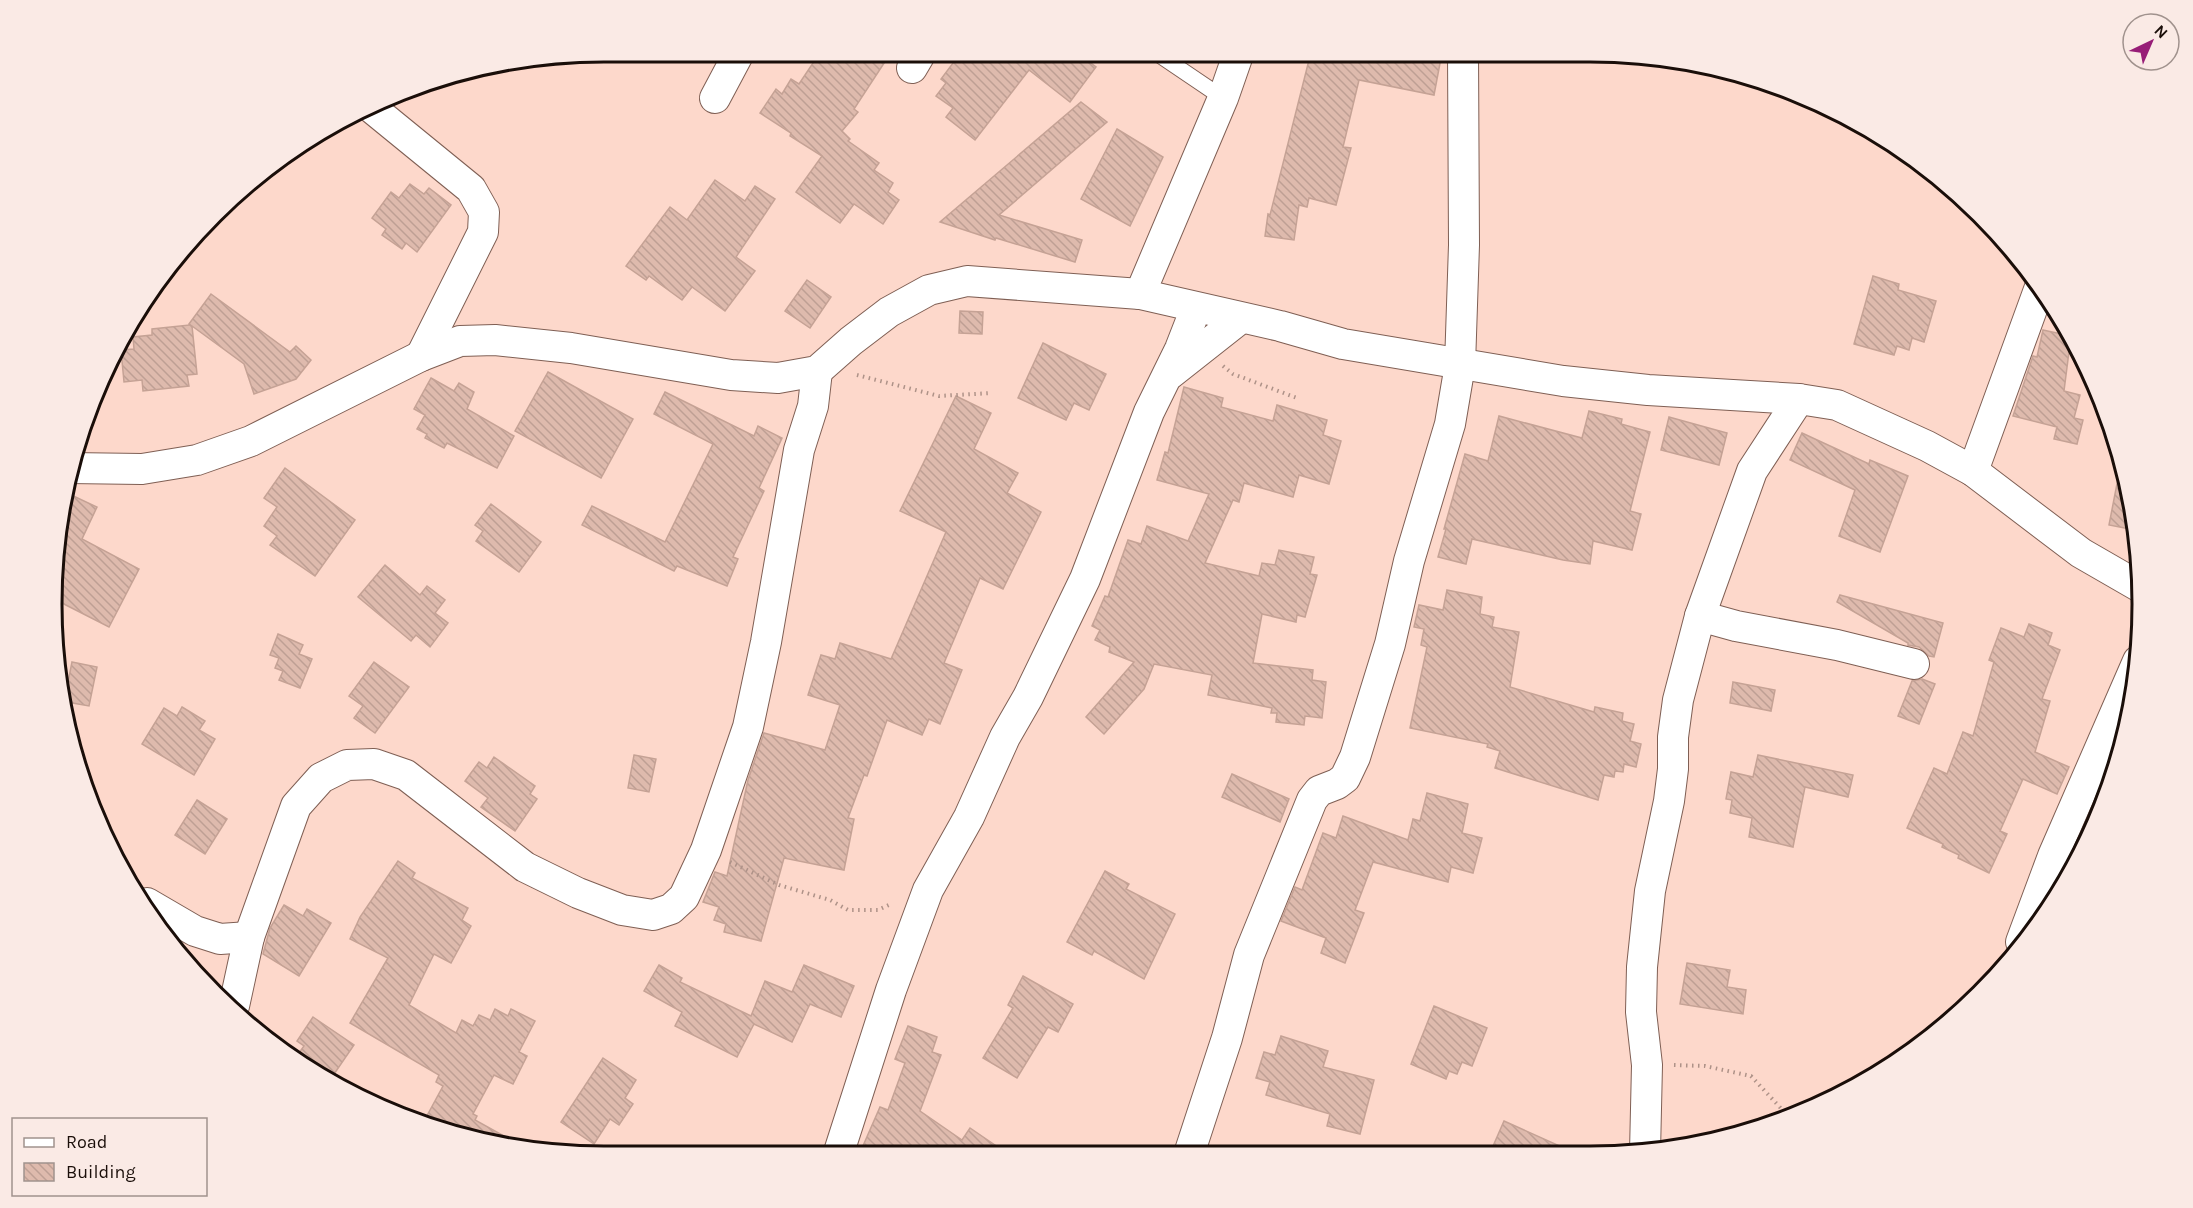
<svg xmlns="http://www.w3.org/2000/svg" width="2193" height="1208" viewBox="0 0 2193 1208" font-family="Karla,sans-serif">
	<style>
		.building { fill: url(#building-back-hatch); stroke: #c5a295; stroke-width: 1.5 }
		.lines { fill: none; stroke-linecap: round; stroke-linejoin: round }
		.service-casing { stroke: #7f5f54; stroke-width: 17 }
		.minor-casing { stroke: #7f5f54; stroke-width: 32 }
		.path { stroke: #ae9288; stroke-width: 4; stroke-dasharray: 1.5 4.5; stroke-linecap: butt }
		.service { stroke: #fff; stroke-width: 15 }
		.minor { stroke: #fff; stroke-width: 30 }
		.rim { fill: none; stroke: #1a0e09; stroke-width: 3 }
	</style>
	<defs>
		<pattern id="building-back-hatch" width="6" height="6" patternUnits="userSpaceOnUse" patternTransform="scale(1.5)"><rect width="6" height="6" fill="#debaad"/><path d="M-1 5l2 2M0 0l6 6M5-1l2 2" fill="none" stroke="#be9f94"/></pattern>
	</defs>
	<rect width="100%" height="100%" fill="#fdd8cb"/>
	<!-- building -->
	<g class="building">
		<polygon points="821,51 892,51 854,109 858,112 842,131 850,139 848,141 879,163 874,170 893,183 888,192 899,200 883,224 854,204 840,223 796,192 822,156 790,136 791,133 760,113 776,89 782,94 791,79 799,84"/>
		<polygon points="962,51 1076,52 1096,67 1070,102 1029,70 975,140 946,117 953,108 936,96 946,83 941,79"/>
		<polygon points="1311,52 1412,52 1441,58 1434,95 1359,80 1343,147 1351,148 1336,205 1309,198 1307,207 1299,205 1294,240 1265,236 1268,214 1270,215"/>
		<polygon points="1081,102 1107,122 999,215 1082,240 1075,262 996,238 995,240 940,222"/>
		<polygon points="1117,129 1163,157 1130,226 1081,199"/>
		<polygon points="715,180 745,201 755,186 775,199 736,257 755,271 725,311 692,287 682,300 649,276 646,280 626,266 670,207 687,220"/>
		<polygon points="410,184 424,194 429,188 451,205 417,252 406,243 402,249 382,235 386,229 372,218 391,192 399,198"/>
		<polygon points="1873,276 1899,284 1898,290 1936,301 1924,342 1912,338 1909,350 1897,346 1894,355 1854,344"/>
		<polygon points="807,280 831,297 810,328 785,311"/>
		<polygon points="211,294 290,352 296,346 311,360 296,379 254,394 244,364 192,326 197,374 187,375 189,386 143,391 142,380 124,382 121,350 134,349 133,337 152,335 152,329 190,325 189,324"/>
		<polygon points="960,311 983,312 982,334 959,333"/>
		<polygon points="2043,330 2071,336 2064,391 2080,395 2074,418 2083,420 2077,444 2054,439 2057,427 2013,416 2033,356 2037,357"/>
		<polygon points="1043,343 1106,374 1089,410 1074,403 1066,420 1018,398"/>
		<polygon points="548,372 633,419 601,478 515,431"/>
		<polygon points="431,378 454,391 459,383 474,392 467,409 514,436 497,468 447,443 444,448 425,438 427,434 417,429 425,415 414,409"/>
		<polygon points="1184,387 1223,398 1221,407 1273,421 1277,405 1327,420 1323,435 1341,441 1329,484 1299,475 1293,497 1244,483 1239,502 1233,500 1205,563 1259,576 1262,563 1275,565 1279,550 1314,557 1310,574 1317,575 1305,617 1297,615 1296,622 1262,614 1253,663 1313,670 1312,680 1326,682 1322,718 1305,716 1304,725 1276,722 1277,713 1271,713 1272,708 1208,695 1212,675 1154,664 1144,689 1104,734 1086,717 1134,662 1109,652 1110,647 1095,640 1100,630 1092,626 1105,596 1108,597 1128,540 1141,544 1147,526 1188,541 1209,494 1157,480 1165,452 1168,453"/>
		<polygon points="665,392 754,436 758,426 782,438 759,488 764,491 733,557 738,559 727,586 677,566 674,571 582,525 592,506 665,542 713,444 654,414"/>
		<polygon points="956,396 991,413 974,449 1018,473 1007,493 1041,512 1003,589 980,578 944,663 962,670 940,724 929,719 922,735 887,720 867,776 864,775 848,818 854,819 844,870 784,858 761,941 724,932 726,924 714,920 719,907 703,902 715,872 727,876 748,780 764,733 825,750 840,705 808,695 821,655 835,659 840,643 891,659 946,532 900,511"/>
		<polygon points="1589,411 1622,419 1621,424 1650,432 1630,511 1641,514 1632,550 1593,541 1590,564 1563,560 1472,539 1466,564 1438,557 1446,529 1444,529 1465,454 1488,461 1499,416 1582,438"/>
		<polygon points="1669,417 1727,433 1719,465 1661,450"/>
		<polygon points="1802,433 1869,464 1870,460 1908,476 1880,552 1839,536 1855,490 1790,460"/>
		<polygon points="2121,463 2123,463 2135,530 2109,525"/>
		<polygon points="285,468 355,520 315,576 270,545 277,536 264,526 277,507 264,498"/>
		<polygon points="67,493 97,507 82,539 139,569 109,627 56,600"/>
		<polygon points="491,504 541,542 519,572 476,541 483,531 475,525"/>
		<polygon points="385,565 420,595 427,586 445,600 435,613 448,623 430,647 416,635 411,641 358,597"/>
		<polygon points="1447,590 1482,597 1480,614 1494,617 1492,627 1519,632 1510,687 1594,712 1595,707 1623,713 1622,721 1634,724 1630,741 1641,744 1636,767 1624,764 1623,772 1615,771 1614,777 1604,775 1598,800 1495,768 1500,751 1487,747 1488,744 1410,728 1427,647 1421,645 1424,629 1414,627 1419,605 1443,610"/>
		<polygon points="1840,595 1943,623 1934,657 1929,656 1919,647 1908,645 1908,643 1837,602"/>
		<polygon points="2029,624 2052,633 2048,645 2060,650 2042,699 2050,701 2035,752 2069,767 2057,794 2023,779 2000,831 2007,834 1989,873 1958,858 1959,855 1942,847 1943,844 1907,828 1934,768 1947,774 1963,732 1973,736 1994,662 1989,660 2001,628 2024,637"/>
		<polygon points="278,634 303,645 299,654 312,659 300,688 279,680 283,671 275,668 279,658 270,655"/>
		<polygon points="72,662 97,667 89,706 67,702 65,697"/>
		<polygon points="374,662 409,687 375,733 354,718 363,706 349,696"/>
		<polygon points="1922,679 1935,684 1919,724 1898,716 1912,681"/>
		<polygon points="1733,682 1775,690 1771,711 1730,703"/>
		<polygon points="182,707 205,721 199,730 215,739 194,775 142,744 164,708 177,716"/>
		<polygon points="634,755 656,759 649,792 628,788"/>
		<polygon points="1758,755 1853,775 1848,797 1805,787 1793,847 1749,837 1752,818 1730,813 1732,800 1726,799 1731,772 1753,777"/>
		<polygon points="494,757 535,786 530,794 537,799 515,831 481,807 488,798 465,781 479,762 487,768"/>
		<polygon points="1232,774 1289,799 1280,822 1222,797"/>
		<polygon points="1427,793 1468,804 1462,833 1482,838 1473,873 1451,867 1448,882 1373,862 1355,910 1364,913 1345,963 1321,953 1326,938 1281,921 1295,887 1302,890 1323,833 1336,838 1343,816 1408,840 1413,819 1420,821"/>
		<polygon points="197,800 227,819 205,854 175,835"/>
		<polygon points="398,861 415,873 412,878 468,908 462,920 471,926 451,963 434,954 409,1005 456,1033 462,1020 473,1026 479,1015 490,1020 495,1009 508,1016 511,1009 535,1021 519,1052 527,1056 513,1084 494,1075 473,1114 477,1116 475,1120 520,1145 519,1148 461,1138 423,1123 443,1086 436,1082 439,1075 350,1023 388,958 350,939 360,917"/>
		<polygon points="1105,871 1129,884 1126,889 1175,914 1144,979 1094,951 1092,955 1067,942"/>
		<polygon points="284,905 303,916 307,909 331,923 299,976 263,954 270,928"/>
		<polygon points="1687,963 1730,970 1727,987 1746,990 1743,1014 1680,1004"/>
		<polygon points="659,965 682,978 680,982 751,1016 765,981 792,992 804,965 854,986 841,1017 810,1004 792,1042 754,1024 737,1057 675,1026 682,1012 644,991"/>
		<polygon points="1023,976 1073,1004 1058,1032 1048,1027 1017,1078 983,1058 1013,1008 1008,1005"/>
		<polygon points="1434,1006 1487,1028 1472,1066 1462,1062 1457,1074 1449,1071 1446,1079 1411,1064"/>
		<polygon points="313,1017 354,1045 328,1083 296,1057 304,1046 297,1041"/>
		<polygon points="908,1026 937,1037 932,1052 941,1055 920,1111 962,1140 970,1128 1008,1154 859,1155 880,1107 888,1110 905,1063 895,1059"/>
		<polygon points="1281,1036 1328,1051 1323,1067 1374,1080 1360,1134 1327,1126 1330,1114 1266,1095 1270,1082 1256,1078 1264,1052 1275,1055"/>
		<polygon points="603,1058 636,1080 625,1098 633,1104 619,1125 610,1119 594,1144 561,1122"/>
		<polygon points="1504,1121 1575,1153 1490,1153"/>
	</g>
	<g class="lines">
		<defs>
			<polyline id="service" points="1155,52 1223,98"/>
			<g id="minor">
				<polyline points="912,68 922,51"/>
				<polyline points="715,98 740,51"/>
				<polyline points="373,109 471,189 484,212 483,232 421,356"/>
				<polyline points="1140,294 1223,98 1239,52"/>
				<polyline points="1170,374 1241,318"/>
				<polyline points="69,468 142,469 197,460 251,441 421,356 460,341 495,340 571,348 731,375 778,378 817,371 851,341 889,312 929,290 967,281 1140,294 1280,326 1343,344 1563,381 1648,390 1799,399 1837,405 1927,446 1973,471 2081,553 2140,587"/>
				<polyline points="1973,471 2040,287"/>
				<polyline points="1700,616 1736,626 1837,645 1914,664"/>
				<polyline points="147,903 195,931 220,939 249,937"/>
				<polyline points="2021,942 2053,856 2138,661"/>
				<polyline points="234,1006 249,937 296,806 321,778 347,765 374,764 406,775 525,867 578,893 622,910 653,915 671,909 684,897 706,850 748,727 766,642 799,450 813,406 817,371"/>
				<polyline points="1645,1152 1647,1065 1641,1012 1642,967 1650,891 1669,801 1673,769 1673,737 1678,700 1700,616 1752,471 1799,399"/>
				<polyline points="1189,1154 1227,1038 1249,955 1312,800 1319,791 1337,784 1345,778 1355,757 1390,644 1409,561 1450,424 1460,365 1464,245 1463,52"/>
				<polyline points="838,1155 891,990 928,890 969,817 1005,737 1028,697 1085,579 1149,412 1180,349 1196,308"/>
			</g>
		</defs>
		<!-- service casing -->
		<use href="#service" class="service-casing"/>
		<!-- minor casing -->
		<use href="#minor" class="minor-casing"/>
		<!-- path -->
		<g class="path">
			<polyline points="1223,366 1233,374 1297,398"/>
			<polyline points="857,375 939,396 992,393"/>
			<polyline points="730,862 779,885 830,900 848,910 878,910 891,904"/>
			<polyline points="1674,1065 1705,1066 1751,1076 1789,1117"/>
		</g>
		<!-- service -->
		<use href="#service" class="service"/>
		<!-- minor -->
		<use href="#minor" class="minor"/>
	</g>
	<!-- crop -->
	<path d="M0 0H2193V1208H0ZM604 62H1590A542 542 0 0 1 2132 604V604A542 542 0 0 1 1590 1146H604A542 542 0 0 1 62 604V604A542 542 0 0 1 604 62Z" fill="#faeae5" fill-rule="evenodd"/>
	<path class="rim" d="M604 62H1590A542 542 0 0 1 2132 604V604A542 542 0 0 1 1590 1146H604A542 542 0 0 1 62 604V604A542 542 0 0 1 604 62Z"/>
	<!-- legend -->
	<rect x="12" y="1118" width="195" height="78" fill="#faeae5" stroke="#a0928d" stroke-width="1.5"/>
	<rect x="24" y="1138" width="30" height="9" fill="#ffffff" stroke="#a0928d" stroke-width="1.5"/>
	<text x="66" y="1148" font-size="18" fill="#1a0e09">Road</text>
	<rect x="24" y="1163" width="30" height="18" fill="url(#building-back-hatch)" stroke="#a0928d" stroke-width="1.5"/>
	<text x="66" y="1178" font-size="18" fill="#1a0e09">Building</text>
	<!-- north arrow -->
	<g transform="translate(2151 42) rotate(44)"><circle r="28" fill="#faeae5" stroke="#a0928d" stroke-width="1.5"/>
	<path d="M0-4.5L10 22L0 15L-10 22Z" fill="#971d77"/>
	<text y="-9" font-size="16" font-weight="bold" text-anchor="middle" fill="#1a0e09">N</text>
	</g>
</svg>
